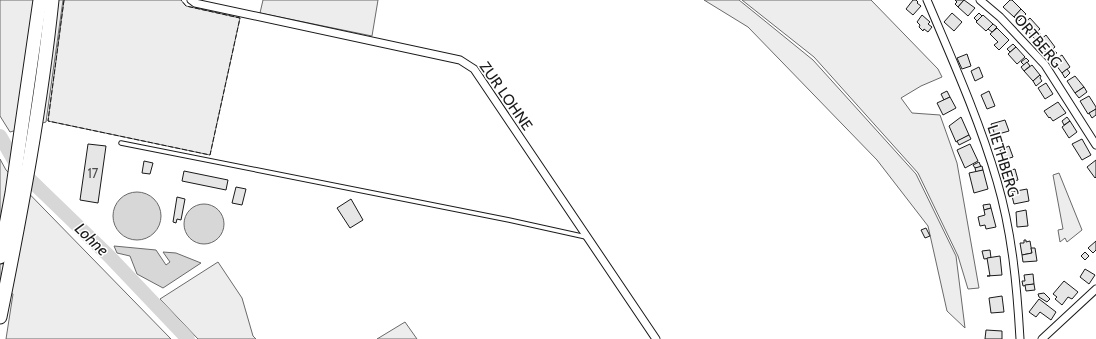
<svg xmlns="http://www.w3.org/2000/svg" width="1096" height="339" viewBox="0 0 1096 339" font-family="Cabin,sans-serif">
	<style>
		.green { fill: #ededed; stroke: #6a6a6a }
		.water { fill: #d7d7d7; stroke: #6a6a6a }
		.lines { fill: none; stroke-linecap: round; stroke-linejoin: round }
		.river { stroke: #d7d7d7; stroke-width: 14 }
		.building { fill: #e6e6e6; stroke: #1a1a1a }
		.lane-casing { stroke: #1a1a1a; stroke-width: 5.5 }
		.street-casing { stroke: #1a1a1a; stroke-width: 9 }
		.highway-casing { stroke: #1a1a1a; stroke-width: 15 }
		.lane { stroke: #fff; stroke-width: 3.5 }
		.street { stroke: #fff; stroke-width: 7 }
		.highway { stroke: #fff; stroke-width: 13 }
		.fence { stroke: #1a1a1a; stroke-width: 1; stroke-dasharray: 5 2; stroke-linecap: butt }
		.labels { text-anchor: middle; stroke-width: 3; stroke-linejoin: round; paint-order: stroke }
		.number-label { font-size: 13px; fill: #4d4d4d }
		.street-label { font-size: 15px; fill: #1a1a1a; stroke: #fff }
		.water-label { font-size: 16px; font-style: italic; fill: #1a1a1a; stroke: #fff }
	</style>
	<rect width="100%" height="100%" fill="#fff"/>
	<!-- green -->
	<g class="green">
		<polygon points="0,0 63,0 46,122 10,132 0,116"/>
		<polygon points="64,0 181,0 186,6 240,18 210,155 48,121"/>
		<polygon points="263,0 378,0 372,36 260,13"/>
		<polygon points="704,0 739,0 813,60 916,174 956,256 965,328 947,311 928,226 877,160 748,27"/>
		<polygon points="742,0 871,0 938,69 942,77 921,86 901,98 912,113 940,115 957,163 979,288 968,289 958,256 918,173 814,57"/>
		<polygon points="0,159 6,170 171,339 6,339 13,294 0,288"/>
		<polygon points="1059,173 1082,230 1067,242 1065,238 1060,242 1058,230 1063,229 1053,175"/>
		<polygon points="218,262 242,298 253,336 256,339 198,339 160,299"/>
		<polygon points="405,322 417,339 377,339"/>
	</g>
	<!-- water -->
	<g class="water">
		<circle cx="137" cy="216" r="24"/>
		<circle cx="204" cy="224" r="20"/>
		<polygon points="114,246 156,250 166,265 170,262 163,252 176,253 201,263 163,288 137,274 130,256 117,253"/>
	</g>
	<g class="lines">
		<!-- river -->
		<polyline class="river" points="0,136 19,169 109,256 188,339"/>
	</g>
	<!-- building -->
	<g class="building">
		<polygon points="913,0 916,0 918,2 917,3 921,6 913,15 906,9"/>
		<polygon points="955,0 964,0 958,7 955,4 957,2"/>
		<polygon points="964,0 975,8 968,16 958,7"/>
		<polygon points="1010,0 1012,0 1021,9 1014,17 1003,7"/>
		<polygon points="1021,9 1026,14 1019,21 1014,17"/>
		<polygon points="952,13 962,22 954,31 944,22"/>
		<polygon points="979,13 982,16 977,21 974,18"/>
		<polygon points="922,15 930,22 928,24 932,27 928,32 924,29 923,31 919,27 920,25 917,22"/>
		<polygon points="983,15 993,24 986,31 976,22"/>
		<polygon points="1030,18 1040,29 1032,36 1022,25"/>
		<polygon points="993,24 997,27 992,32 988,29"/>
		<polygon points="997,28 1009,40 999,50 994,45 998,42 990,34"/>
		<polygon points="1038,31 1041,34 1035,39 1032,36"/>
		<polygon points="1046,35 1055,47 1047,54 1038,42"/>
		<polygon points="1013,44 1016,47 1010,52 1007,49"/>
		<polygon points="1016,47 1025,57 1017,64 1008,54"/>
		<polygon points="1053,49 1057,53 1051,58 1047,54"/>
		<polygon points="967,54 971,66 962,69 957,58"/>
		<polygon points="1062,55 1070,67 1062,73 1053,61"/>
		<polygon points="1026,58 1029,61 1024,65 1021,62"/>
		<polygon points="1027,62 1030,66 1024,71 1021,67"/>
		<polygon points="1032,65 1040,75 1033,81 1024,71"/>
		<polygon points="979,67 983,77 975,81 971,71"/>
		<polygon points="1067,69 1070,73 1065,78 1062,73"/>
		<polygon points="1040,75 1041,76 1040,78 1042,81 1036,86 1033,81"/>
		<polygon points="1075,76 1084,87 1075,93 1067,81"/>
		<polygon points="1046,83 1053,94 1045,99 1038,88"/>
		<polygon points="1084,87 1087,92 1079,98 1075,93"/>
		<polygon points="947,91 950,97 944,100 941,94"/>
		<polygon points="989,91 995,106 987,109 981,95"/>
		<polygon points="1089,96 1096,107 1096,109 1088,114 1080,101"/>
		<polygon points="950,97 956,108 943,115 937,103"/>
		<polygon points="1058,102 1066,113 1053,121 1050,117 1049,118 1044,111"/>
		<polygon points="1096,109 1096,115 1092,118 1089,113"/>
		<polygon points="961,117 969,135 956,142 949,126"/>
		<polygon points="1067,117 1070,121 1064,125 1062,121"/>
		<polygon points="1005,120 1009,131 995,135 991,124"/>
		<polygon points="1070,121 1077,132 1069,138 1062,127"/>
		<polygon points="969,135 971,139 959,145 957,141"/>
		<polygon points="1082,139 1091,155 1082,160 1072,144"/>
		<polygon points="88,144 106,146 98,203 80,200"/>
		<polygon points="970,144 978,161 965,168 957,150"/>
		<polygon points="1009,146 1013,157 1003,160 1000,150"/>
		<polygon points="1096,160 1096,177 1095,178 1087,167"/>
		<polygon points="144,161 153,163 150,174 142,173"/>
		<polygon points="979,162 981,167 975,168 973,165"/>
		<polygon points="982,166 983,170 976,172 975,168"/>
		<polygon points="1015,169 1018,180 1010,182 1007,171"/>
		<polygon points="983,170 988,189 974,193 969,173"/>
		<polygon points="184,171 228,180 226,190 182,181"/>
		<polygon points="236,187 246,189 242,205 232,203"/>
		<polygon points="1027,189 1029,201 1014,204 1011,192"/>
		<polygon points="177,197 185,199 181,220 177,219 176,223 173,222"/>
		<polygon points="351,199 363,220 350,228 337,208"/>
		<polygon points="990,204 991,208 984,210 983,205"/>
		<polygon points="991,208 996,227 986,229 985,225 980,226 978,217 985,215 984,210"/>
		<polygon points="1026,210 1028,226 1017,227 1016,212"/>
		<polygon points="926,228 930,236 925,238 921,230"/>
		<polygon points="1024,240 1026,240 1026,242 1030,241 1032,253 1022,255 1020,243 1024,243"/>
		<polygon points="1096,241 1096,250 1093,253 1088,248"/>
		<polygon points="1031,248 1035,248 1037,261 1023,262 1022,255 1032,253"/>
		<polygon points="990,250 991,258 984,259 982,251"/>
		<polygon points="1085,252 1089,256 1085,260 1081,256"/>
		<polygon points="1000,256 1002,275 987,276 990,276 987,258"/>
		<polygon points="1085,269 1095,275 1089,284 1080,277"/>
		<polygon points="1033,274 1034,284 1023,286 1022,281 1025,281 1024,275"/>
		<polygon points="1064,281 1078,292 1072,299 1068,297 1062,305 1055,299 1057,297 1053,294"/>
		<polygon points="1034,284 1035,290 1026,291 1025,285"/>
		<polygon points="1044,293 1050,299 1047,302 1039,297 1038,294"/>
		<polygon points="1002,296 1004,312 991,313 989,298"/>
		<polygon points="1039,299 1056,312 1051,320 1040,312 1036,317 1029,312"/>
		<polygon points="986,330 1002,331 1002,339 985,339"/>
	</g>
	<g class="lines">
		<defs>
			<polyline id="lane" points="121,143 509,220 586,237"/>
			<g id="street">
				<polyline points="191,0 195,3 460,60 474,69 656,339"/>
				<path d="M927,0C952,59 979,119 997,181C1012,232 1017,286 1020,339"/>
				<polyline points="980,0 1000,17 1045,65 1096,145"/>
				<polyline points="1042,339 1096,289"/>
			</g>
			<g id="highway">
				<polyline points="0,257 12,193 40,0"/>
				<path d="M0,317C21,213 41,106 52,0"/>
			</g>
		</defs>
		<!-- lane casing -->
		<use href="#lane" class="lane-casing"/>
		<!-- street casing -->
		<use href="#street" class="street-casing"/>
		<!-- highway casing -->
		<use href="#highway" class="highway-casing"/>
		<!-- lane -->
		<use href="#lane" class="lane"/>
		<!-- street -->
		<use href="#street" class="street"/>
		<!-- highway -->
		<use href="#highway" class="highway"/>
		<!-- fence -->
		<polyline class="fence" points="64,0 48,121 210,155 240,18 186,6 181,0"/>
	</g>
	<g class="labels">
		<!-- number labels -->
		<g class="number-label">
			<text x="93" y="178">17</text>
		</g>
		<!-- street labels -->
		<g class="street-label">
			<text transform="translate(1038 41) rotate(50)" y="5">ORTBERG</text>
			<text transform="translate(506 96) rotate(55)" y="5">ZUR LOHNE</text>
			<text transform="translate(1003 161) rotate(73)" y="5">LIETHBERG</text>
		</g>
		<!-- water labels -->
		<g class="water-label">
			<text transform="translate(92 239) rotate(44)" y="6">Lohne</text>
		</g>
	</g>
</svg>
